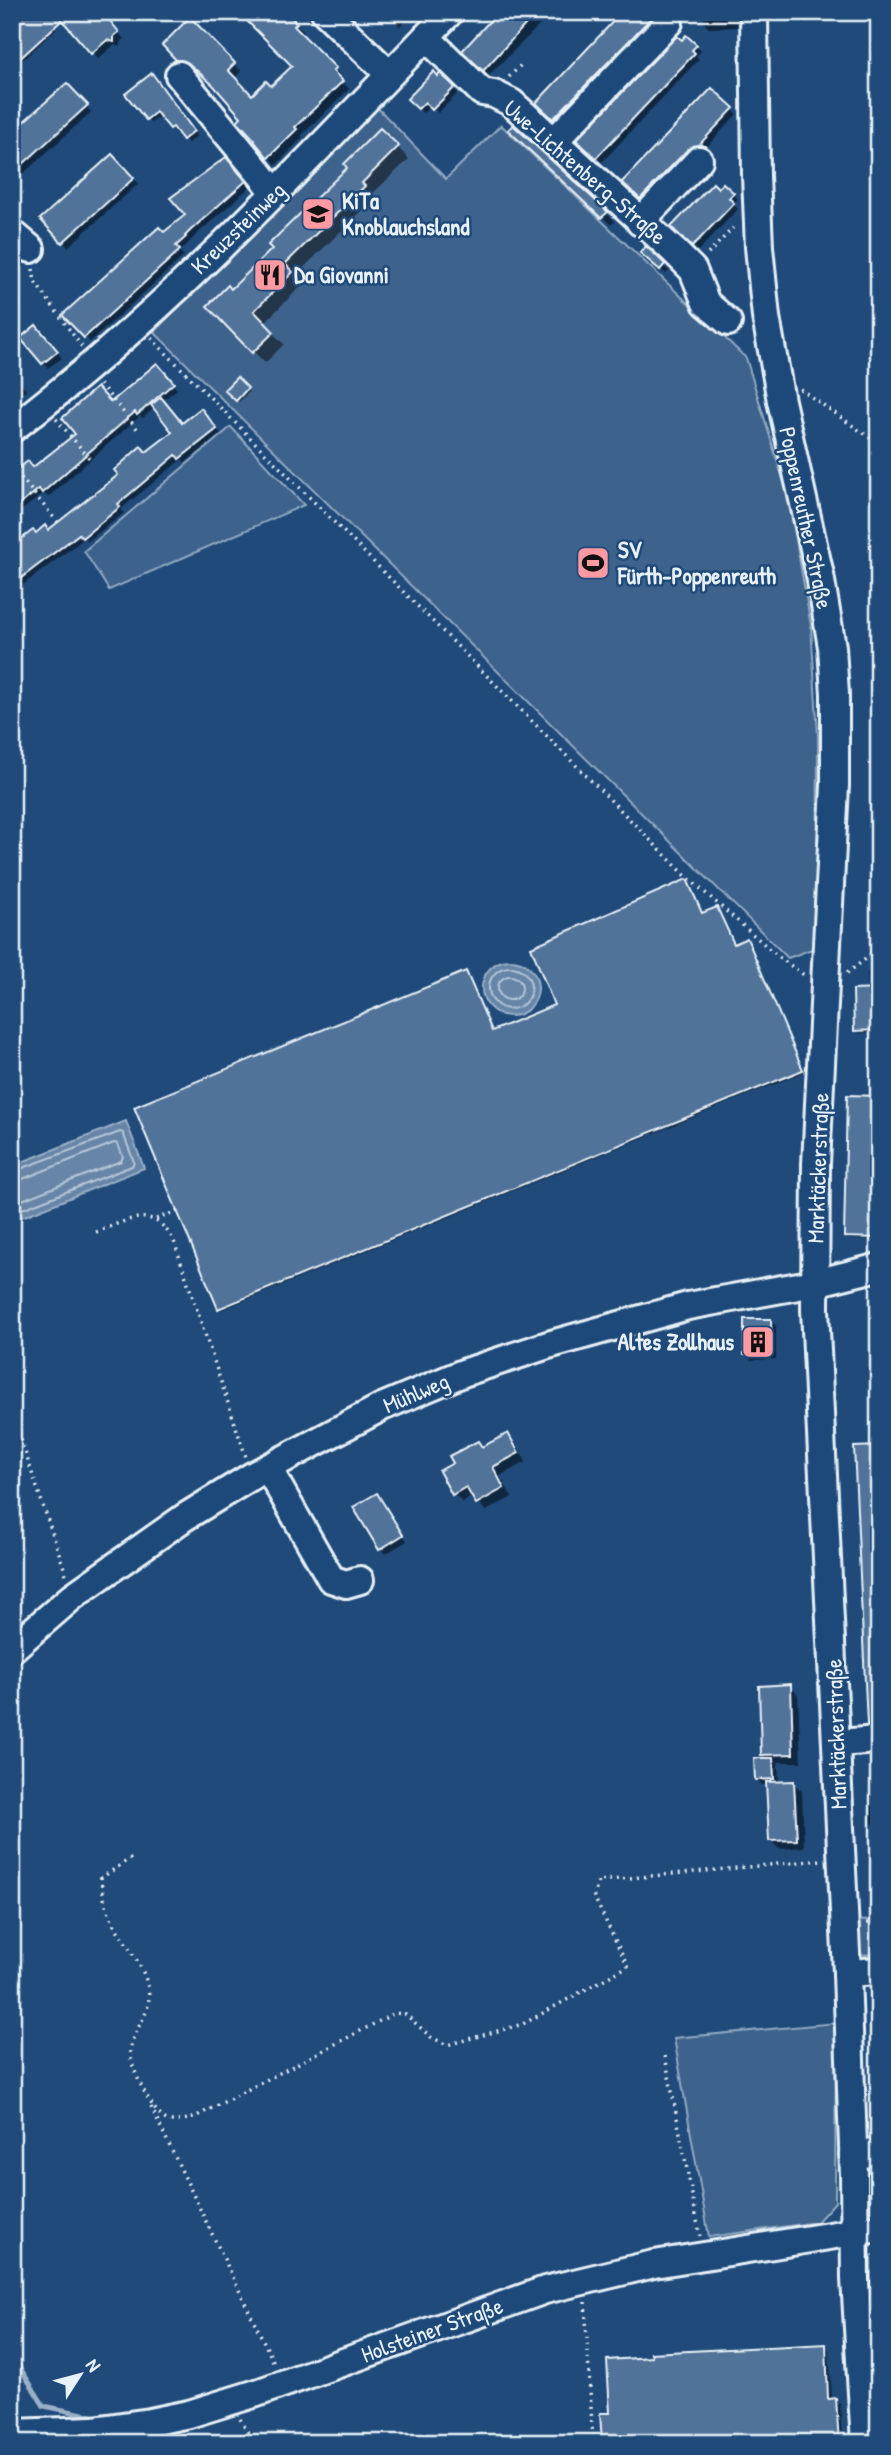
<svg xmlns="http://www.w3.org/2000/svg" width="891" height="2455" viewBox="0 0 891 2455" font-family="'Patrick Hand',sans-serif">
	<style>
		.green { fill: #3c628c; stroke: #92aac2; stroke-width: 2 }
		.water { fill: #6685a7; stroke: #9ab0c7; stroke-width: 2 }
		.shadow { fill: #0007 }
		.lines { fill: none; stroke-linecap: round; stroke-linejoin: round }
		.shore { stroke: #b4c6d8; stroke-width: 2 }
		.stream { stroke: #9ab0c7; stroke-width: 5 }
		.building { fill: #517399; stroke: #e8f1f8; stroke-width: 2 }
		.minor-casing { stroke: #e8f1f8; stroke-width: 32 }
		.path { stroke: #e8f1f8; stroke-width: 3.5; stroke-dasharray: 2 5; stroke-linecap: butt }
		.minor { stroke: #1f4a7a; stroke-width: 26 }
		.labels { text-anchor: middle; stroke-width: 5; stroke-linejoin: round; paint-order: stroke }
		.street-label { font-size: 23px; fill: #e8f1f8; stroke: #1f4a7a }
		.poi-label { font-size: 23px; font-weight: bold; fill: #e8f1f8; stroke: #1f4a7a; text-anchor: start }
	</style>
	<rect width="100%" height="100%" fill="#1f4a7a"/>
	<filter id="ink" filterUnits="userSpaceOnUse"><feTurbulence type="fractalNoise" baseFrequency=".0143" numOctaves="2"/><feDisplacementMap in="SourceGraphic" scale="14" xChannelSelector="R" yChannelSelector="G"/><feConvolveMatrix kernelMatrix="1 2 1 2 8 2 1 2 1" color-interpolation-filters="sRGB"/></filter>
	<g filter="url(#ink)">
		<!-- green -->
		<g class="green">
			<polygon points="374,104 446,179 501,125 746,358 789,499 811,626 818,735 817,947 788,958 154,332"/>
			<polygon points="231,427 304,505 109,590 84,551"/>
			<polygon points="879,1920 879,1954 857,1955 856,1921"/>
			<polygon points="836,2023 835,2202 817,2222 709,2237 674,2038"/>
			<polygon points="879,2163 879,2208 869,2197 868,2169"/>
			<polygon points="879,2253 879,2443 875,2443 866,2289 869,2257"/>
		</g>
		<!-- water -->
		<g class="water">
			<circle cx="510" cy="988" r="28"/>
			<polygon points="126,1121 144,1168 12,1221 12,1166"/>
		</g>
		<!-- shadow -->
		<g class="shadow">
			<polygon points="12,12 40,12 56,29 12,70"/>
			<polygon points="102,12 124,39 120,43 120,47 114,45 98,59 92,52"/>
			<polygon points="132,12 148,12 140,20"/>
			<polygon points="284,12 304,32 301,35 342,77 340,79 349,89 301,136 303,137 276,165 256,141 243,118 217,87 198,70 186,67 164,45 190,19 241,71 235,78 253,97 271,89 294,66"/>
			<polygon points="386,12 413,12 400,26"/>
			<polygon points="501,12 553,12 489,75 465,50"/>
			<polygon points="625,12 669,12 559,123 538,103"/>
			<polygon points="703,12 736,12 737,27 709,28 704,23"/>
			<polygon points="687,37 701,51 696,56 699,59 602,162 579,140"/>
			<polygon points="440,76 458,93 438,113 431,105 423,113 409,99"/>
			<polygon points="156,79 197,136 188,143 178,131 176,133 171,128 161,115 151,123 128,94"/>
			<polygon points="67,85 91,112 12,184 12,134"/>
			<polygon points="713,91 737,114 705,149 646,203 624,182"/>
			<polygon points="380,130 409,159 371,195 374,199 295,276 303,284 263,324 284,344 265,363 209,306 232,291 275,249 350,168"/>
			<polygon points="510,130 606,213 615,221 611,225"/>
			<polygon points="112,156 138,184 68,247 43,219"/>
			<polygon points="231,164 250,187 196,235 180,252 184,256 90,342 65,315 187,216"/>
			<polygon points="723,185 738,199 733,204 738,209 698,251 674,227"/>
			<polygon points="646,249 669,271 666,274 642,252"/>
			<polygon points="12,290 23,306 12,313"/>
			<polygon points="41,332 62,358 48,368 23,338"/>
			<polygon points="161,370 177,389 162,401 182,425 206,415 221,434 185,463 182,459 121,509 124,513 88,541 85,538 20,587 23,591 12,599 12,561 36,535 49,532 174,432 155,407 143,418 140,416 48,497 44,493 12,518 12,475 33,469 111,404"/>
			<polygon points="12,374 26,390 13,401 12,400"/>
			<polygon points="237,379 249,392 239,402 227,390"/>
			<polygon points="703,915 735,946 747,940 749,942 804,1072 221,1310 219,1308 493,1032 557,1006"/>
			<polygon points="867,972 879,972 879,1032 859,1033 856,1030 868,991"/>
			<polygon points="879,1097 879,1240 849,1239 846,1236"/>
			<polygon points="771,1321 776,1326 776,1359 751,1360 746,1354"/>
			<polygon points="507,1435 516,1444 526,1462 500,1476 512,1497 486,1511 473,1496 462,1502 454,1494 483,1448"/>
			<polygon points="377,1495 407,1541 385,1554 380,1548"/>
			<polygon points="790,1686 798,1695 801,1762 778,1762 779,1783 793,1783 802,1791 804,1847 779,1849 770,1840 768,1785 762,1785 757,1779 768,1760 763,1754"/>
			<polygon points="869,1762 879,1762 879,1828 872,1823"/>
			<polygon points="873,1856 879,1856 879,1905 875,1901"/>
			<polygon points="825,2346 829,2350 832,2400 836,2400 840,2404 842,2443 604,2443 611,2414"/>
		</g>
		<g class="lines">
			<!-- shore -->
			<g class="shore">
				<circle cx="510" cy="988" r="21"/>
				<circle cx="510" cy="988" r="12"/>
				<polyline points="12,1172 120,1132 123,1133 134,1162 132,1166 12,1213"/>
				<polyline points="12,1181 20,1180 114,1143 118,1144 123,1157 121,1161 12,1204"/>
			</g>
			<!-- stream -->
			<polyline class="stream" points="12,2355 44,2406 93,2416"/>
		</g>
		<!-- building -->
		<g class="building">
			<polygon points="12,12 103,12 119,32 114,36 114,42 107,40 91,54 62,20 12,66"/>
			<polygon points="238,12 286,12 297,23 294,26 336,68 333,71 343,81 295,127 297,129 268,158 254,141 255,140 237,121 241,117 213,85 188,63 176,60 162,45 190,17 235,63 228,70 252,95 266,81 271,86 292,66"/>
			<polygon points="498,12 537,12 483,71 462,51"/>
			<polygon points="622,12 651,12 654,15 553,119 536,103"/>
			<polygon points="686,35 697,45 692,50 695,53 596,158 576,140 677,36 682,40"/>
			<polygon points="434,71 438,76 440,73 455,87 432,110 425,102 418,109 407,99"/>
			<polygon points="152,73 194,131 183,140 173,127 170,129 156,112 146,120 125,94"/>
			<polygon points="67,83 88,105 12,174 12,132"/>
			<polygon points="712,88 734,108 699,145 688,149 640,199 622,182"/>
			<polygon points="513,125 608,212 601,218 508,130"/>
			<polygon points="380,128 399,146 362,183 365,186 285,264 293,272 254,311 274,332 252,353 207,306 228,285 231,289 272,249 268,245 347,168 344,164"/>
			<polygon points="112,154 134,178 62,243 40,219"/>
			<polygon points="226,157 246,181 191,230 185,236 186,237 176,246 180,250 84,338 62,315 159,227 164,232 185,215 170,198"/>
			<polygon points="713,183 718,188 723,183 734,193 729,198 734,203 692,247 671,227"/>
			<polygon points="646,246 665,264 660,270 640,253"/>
			<polygon points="36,325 58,351 42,364 20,338"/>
			<polygon points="157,363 174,383 137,415 135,412 42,493 39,489 18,506 12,498 12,473 28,461 33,467 75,434 62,418 97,387 111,402"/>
			<polygon points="237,377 248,388 236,401 224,390"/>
			<polygon points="161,397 182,423 201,408 217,429 179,459 176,455 118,504 120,507 82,538 79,534 12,585 12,546 33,530 36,533 45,525 48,530 118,475 114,470 141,446 146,452 172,432 151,405"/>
			<polygon points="687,879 702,913 717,907 734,944 747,938 803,1070 218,1309 134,1107 466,971 492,1031 554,1005 531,947"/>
			<polygon points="879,989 879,1030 854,1031 853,990"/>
			<polygon points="847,1095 879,1096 878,1238 844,1237"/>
			<polygon points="744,1319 771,1319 772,1355 744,1355"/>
			<polygon points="508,1433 519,1453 493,1467 504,1488 476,1504 466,1487 452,1495 439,1471 453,1463 449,1456 478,1441 482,1447"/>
			<polygon points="879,1446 879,1724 867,1725 854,1447"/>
			<polygon points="377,1493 403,1535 379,1550 353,1507"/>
			<polygon points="791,1684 793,1754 761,1755 759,1686"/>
			<polygon points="754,1758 773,1758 774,1779 755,1780"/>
			<polygon points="794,1781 797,1840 769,1841 766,1782"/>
			<polygon points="826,2344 828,2399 836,2398 839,2443 602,2443 600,2413 610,2413 607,2360 652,2357 651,2353"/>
		</g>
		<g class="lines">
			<defs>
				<g id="minor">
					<polyline points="325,12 389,74"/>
					<polyline points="754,12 756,176 759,247 766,317 781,401 820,575 832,647 835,694 835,785 816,1164 815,1309 847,1973 854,2175 855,2279 865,2443"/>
					<polyline points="426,37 482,92 494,94 512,103 674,251 693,270 706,303 728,322"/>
					<polyline points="179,75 275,192"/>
					<polyline points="554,141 669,22"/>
					<polyline points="640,222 699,160"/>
					<polyline points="12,233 31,249"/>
					<path d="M12,429C173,307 310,157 450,12"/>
					<polyline points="268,1468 331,1579 346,1584 360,1580"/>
					<polyline points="12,1649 73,1596 185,1517 252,1476 382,1407 463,1373 548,1345 688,1306 815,1283 879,1267"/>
					<polyline points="837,1743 879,1740"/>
					<polyline points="847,1973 879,1971"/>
					<polyline points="853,2155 879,2152"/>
					<polyline points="12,2433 93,2430 150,2422 189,2414 257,2393 545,2290 654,2264 879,2228"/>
				</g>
			</defs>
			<!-- minor casing -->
			<use href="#minor" class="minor-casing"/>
			<!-- path -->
			<g class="path">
				<polyline points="509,77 522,64"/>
				<polyline points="708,254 733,228"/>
				<polyline points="33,269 35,282 82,347"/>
				<polyline points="151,338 686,876 780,958 804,975"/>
				<polyline points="100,384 139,431"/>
				<polyline points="800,389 879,444"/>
				<polyline points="56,419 91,460"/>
				<polyline points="12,467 60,525"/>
				<polyline points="12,560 23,574"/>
				<polyline points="847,973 879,949"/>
				<polyline points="156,1219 177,1211"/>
				<path d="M96,1232C130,1220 152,1203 174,1241L246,1457"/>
				<polyline points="12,1413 67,1577"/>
				<polyline points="12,1440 20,1438"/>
				<path d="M131,1858L101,1878C102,1887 103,1897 106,1905C114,1932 137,1953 146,1980C157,2014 133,2024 130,2051C129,2065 153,2115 167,2120C175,2123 185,2119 193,2118L395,2013L405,2014L431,2037L447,2045L523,2024L628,1966L594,1897L598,1881L822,1860"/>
				<polyline points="867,1923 879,1923"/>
				<polyline points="665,2056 700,2236"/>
				<polyline points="151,2107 275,2365"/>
				<polyline points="585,2302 593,2443"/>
				<polyline points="240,2419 255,2443"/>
			</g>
			<!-- minor -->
			<use href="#minor" class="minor"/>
		</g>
	</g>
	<!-- icons -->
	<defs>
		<symbol id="school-square" viewBox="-11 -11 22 22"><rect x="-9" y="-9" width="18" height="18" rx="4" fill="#ff9aa2" stroke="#1f4a7a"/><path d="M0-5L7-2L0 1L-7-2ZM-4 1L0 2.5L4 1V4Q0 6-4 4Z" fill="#111"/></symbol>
		<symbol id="restaurant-square" viewBox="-11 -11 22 22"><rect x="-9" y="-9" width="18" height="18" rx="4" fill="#ff9aa2" stroke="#1f4a7a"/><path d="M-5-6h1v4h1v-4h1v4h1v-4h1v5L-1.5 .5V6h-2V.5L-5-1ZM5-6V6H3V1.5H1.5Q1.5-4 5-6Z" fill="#111"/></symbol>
		<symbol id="stadium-square" viewBox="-11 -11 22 22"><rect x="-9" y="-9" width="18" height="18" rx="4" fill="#ff9aa2" stroke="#1f4a7a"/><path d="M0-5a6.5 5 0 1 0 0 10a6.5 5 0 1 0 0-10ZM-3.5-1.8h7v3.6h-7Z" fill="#111"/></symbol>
		<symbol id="building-square" viewBox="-11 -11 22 22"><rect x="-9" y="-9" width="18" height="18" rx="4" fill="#ff9aa2" stroke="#1f4a7a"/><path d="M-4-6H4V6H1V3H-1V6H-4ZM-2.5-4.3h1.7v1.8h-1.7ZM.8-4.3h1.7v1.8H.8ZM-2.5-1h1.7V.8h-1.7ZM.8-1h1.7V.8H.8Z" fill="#111"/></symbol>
	</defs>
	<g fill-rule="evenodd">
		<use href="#school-square" x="299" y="195" width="38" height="38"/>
		<use href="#restaurant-square" x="251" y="256" width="38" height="38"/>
		<use href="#stadium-square" x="574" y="544" width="38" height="38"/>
		<use href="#building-square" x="739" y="1323" width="38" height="38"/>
	</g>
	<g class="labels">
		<!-- street labels -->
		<g class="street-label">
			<text transform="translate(585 172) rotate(41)" y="8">Uwe-Lichtenberg-Straße</text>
			<text transform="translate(238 228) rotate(-44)" y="8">Kreuzsteinweg</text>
			<text transform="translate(806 518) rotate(78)" y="8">Poppenreuther Straße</text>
			<text transform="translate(818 1168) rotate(-88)" y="8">Marktäckerstraße</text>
			<text transform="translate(416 1393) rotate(-23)" y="8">Mühlweg</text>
			<text transform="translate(836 1734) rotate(-92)" y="8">Marktäckerstraße</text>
			<text transform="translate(432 2330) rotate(-20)" y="8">Holsteiner Straße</text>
		</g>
		<!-- poi labels -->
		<g class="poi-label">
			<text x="342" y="209">KiTa<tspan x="342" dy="26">Knoblauchsland</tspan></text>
			<text x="294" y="283">Da Giovanni</text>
			<text x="618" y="558">SV<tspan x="618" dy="26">Fürth-Poppenreuth</tspan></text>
			<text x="734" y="1350" text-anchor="end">Altes Zollhaus</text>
		</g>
	</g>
	<!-- margin -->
	<rect width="891" height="2455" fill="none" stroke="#1f4a7a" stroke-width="42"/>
	<rect x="21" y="21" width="849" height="2413" fill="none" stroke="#e8f1f8" stroke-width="2.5" filter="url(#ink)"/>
	<!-- north arrow -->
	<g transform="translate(80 2375) rotate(54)" stroke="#1f4a7a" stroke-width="5" paint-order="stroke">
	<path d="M0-5L12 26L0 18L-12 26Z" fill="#e8f1f8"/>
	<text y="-10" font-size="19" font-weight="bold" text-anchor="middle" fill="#e8f1f8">N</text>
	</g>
</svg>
